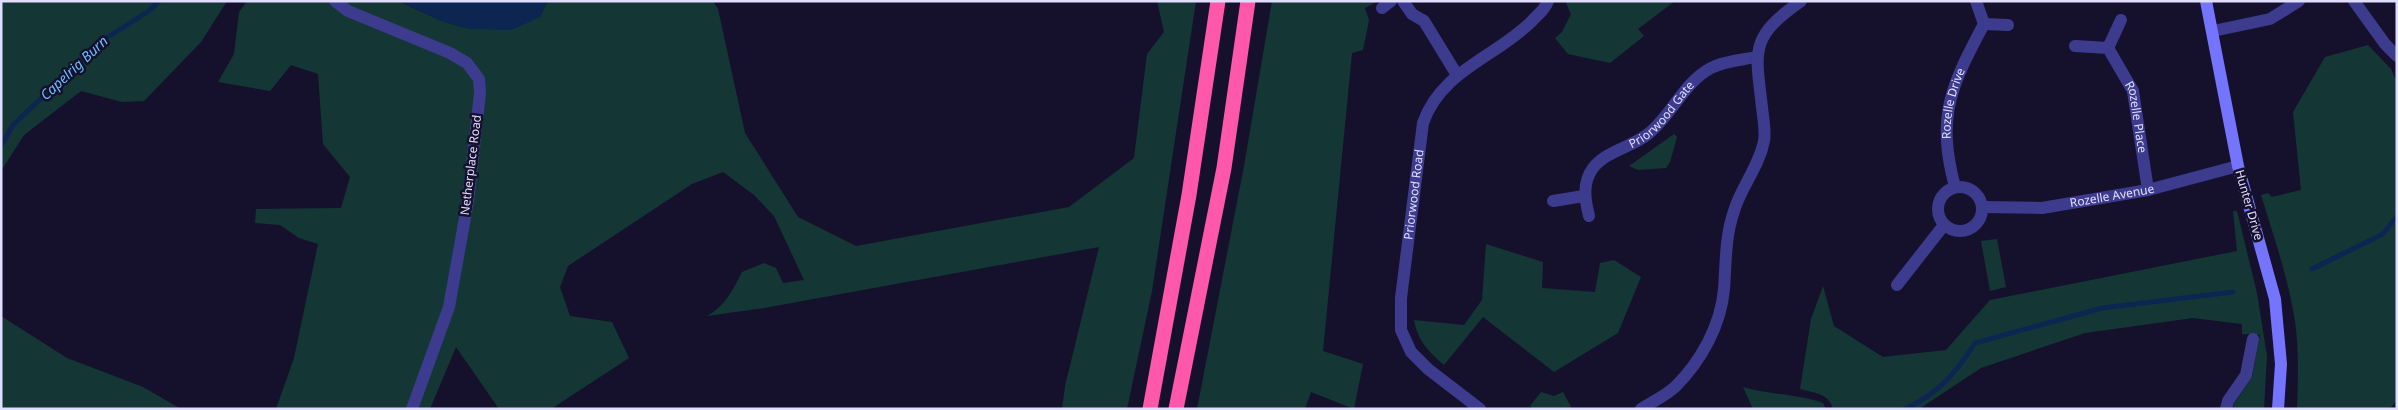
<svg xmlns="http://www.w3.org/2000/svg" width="2398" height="410" viewBox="0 0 2398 410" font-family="'Noto Sans',sans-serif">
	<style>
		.green { fill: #143735 }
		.water { fill: #0c2651 }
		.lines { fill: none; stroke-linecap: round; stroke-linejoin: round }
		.stream { stroke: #0c2651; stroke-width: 5 }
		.street { stroke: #3d3b8d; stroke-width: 12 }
		.secondary { stroke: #7574ff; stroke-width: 12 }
		.highway { stroke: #ff58ab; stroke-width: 15 }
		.labels { text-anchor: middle; stroke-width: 5; stroke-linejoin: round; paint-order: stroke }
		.street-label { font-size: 12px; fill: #e0ddff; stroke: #15112d }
		.water-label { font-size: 14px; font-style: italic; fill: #6bbdff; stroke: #15112d }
	</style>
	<rect width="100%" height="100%" fill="#15112d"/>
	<!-- green -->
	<g class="green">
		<polygon points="1,1 227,1 201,42 144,101 122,102 81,91 24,135 1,171"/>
		<path d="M247,1H398L444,22L471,29L487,28L540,17L546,4L550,1H713L718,9L745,133L798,217L856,246L1069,207L1134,158L1147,54L1164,32L1157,1H1196L1152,291L1127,409H1062L1065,386L1099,247L764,308L707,316C725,306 733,290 742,272L764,263L776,268L783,283L804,280L774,216L754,195L723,172L692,184L568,266L560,287L570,316L612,322L629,358L551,409H499L456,347L430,409H276L294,358L318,244L299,238L280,225L255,223L256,209L341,208L350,177L323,144L318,74L291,65L270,91L218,82L234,54L239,12Z"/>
		<polygon points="1272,1 1378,1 1365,8 1369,20 1363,50 1352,53 1323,351 1363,364 1354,409 1311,392 1305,409 1197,409 1244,166"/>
		<polygon points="1565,1 1675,1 1638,29 1644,36 1610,63 1568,54 1555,38 1562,32 1571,14"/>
		<path d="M2368,45L2391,69L2397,82V400L2390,409H2297C2298,380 2299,350 2295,321C2288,278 2274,237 2261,195L2268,193L2272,197L2301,190L2293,112L2325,57Z"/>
		<polygon points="1674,134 1677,137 1670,162 1666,168 1638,170 1629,166"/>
		<path d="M2233,211H2237L2257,293L2267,356L2264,409H2233L2234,404L2252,377L2260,335L2242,334V324L2193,318L2085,333L1981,368L1919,409H1833C1829,393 1814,393 1800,389L1811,319L1823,286L1834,326L1883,357L1946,350L1990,300L2237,251Z"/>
		<polygon points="1997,239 2006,287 1990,291 1981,241"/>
		<path d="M1486,244L1543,262L1542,288L1595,292L1600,263L1614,260L1641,277L1618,333L1554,372L1483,317L1444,365C1428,351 1418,341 1414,320L1464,325L1482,300Z"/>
		<polygon points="1,316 67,358 143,387 181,409 1,409"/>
		<path d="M1743,387C1770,395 1797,394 1823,403L1826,409H1753Z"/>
		<polygon points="1541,392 1554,396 1563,392 1572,409 1534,409 1530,406"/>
	</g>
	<!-- water -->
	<polygon class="water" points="398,1 550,1 546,4 540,17 512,30 471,29 444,22"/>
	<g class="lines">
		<!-- stream -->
		<g class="stream">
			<polyline points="1,146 13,125 103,40 149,11 159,1"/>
			<polyline points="2312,269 2383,234 2397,216"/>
			<path d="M1905,409C1939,393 1955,374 1975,343L2102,308L2233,292"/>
		</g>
		<!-- street -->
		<g class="street">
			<polyline points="335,1 348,11 450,53 467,63 479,79 480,93 468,201 449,307 412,409"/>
			<polyline points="1403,1 1412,14 1424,21 1457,75"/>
			<polyline points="1976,1 1984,24"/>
			<polyline points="2354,1 2385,44 2397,56"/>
			<polyline points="1382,8 1391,1"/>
			<polyline points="2213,31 2270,19 2299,1"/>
			<path id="s1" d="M2075,46L2108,48L2133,91L2148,190"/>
			<polyline points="2108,48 2121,20"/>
			<circle cx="1960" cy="209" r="22"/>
			<path id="s2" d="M1955,187C1936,116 1951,86 1984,24L2008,25"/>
			<polyline points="1553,201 1584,196"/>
			<path id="s3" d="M1982,207L2042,208L2148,190L2238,166"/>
			<path id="s4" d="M1589,216C1585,200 1582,183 1593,168C1606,151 1632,147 1648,134C1672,115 1684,82 1711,68C1724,61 1742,60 1756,57"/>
			<polyline points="1897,285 1944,225"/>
			<path id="s5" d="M1480,409L1428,369L1411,352L1401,330V298L1423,123C1441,71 1494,58 1531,22C1537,15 1545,10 1548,1"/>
			<path d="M1641,409C1652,402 1667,395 1676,386C1701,361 1721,325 1724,289C1726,262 1725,237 1734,211C1741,187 1759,167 1764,141C1766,131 1763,118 1762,107C1755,49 1750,37 1801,1"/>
			<polyline points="2226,409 2228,401 2246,375 2253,339"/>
		</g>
		<!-- secondary -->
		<polyline class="secondary" points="2206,1 2238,166 2275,299 2281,364 2278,409"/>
		<!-- highway -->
		<g class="highway">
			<polyline points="1150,409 1189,195 1218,1"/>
			<polyline points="1176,409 1224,168 1248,1"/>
		</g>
	</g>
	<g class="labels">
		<!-- street labels -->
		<g class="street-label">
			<text dy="4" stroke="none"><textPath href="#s2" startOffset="85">Rozelle Drive</textPath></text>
			<text dy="4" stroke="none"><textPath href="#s4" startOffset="138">Priorwood Gate</textPath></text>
			<text dy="4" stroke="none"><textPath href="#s1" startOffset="109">Rozelle Place</textPath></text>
			<text transform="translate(471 165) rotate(-83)" y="4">Netherplace Road</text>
			<text dy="4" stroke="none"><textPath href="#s5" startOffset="250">Priorwood Road</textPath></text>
			<text dy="4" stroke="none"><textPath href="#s3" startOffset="131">Rozelle Avenue</textPath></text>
			<text transform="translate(2249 205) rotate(74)" y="4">Hunter Drive</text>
		</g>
		<!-- water labels -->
		<g class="water-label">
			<text transform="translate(74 68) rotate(-43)" y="5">Capelrig Burn</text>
		</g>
	</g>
	<!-- border -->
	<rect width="2398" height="410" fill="none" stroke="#e0ddff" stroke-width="5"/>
</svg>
